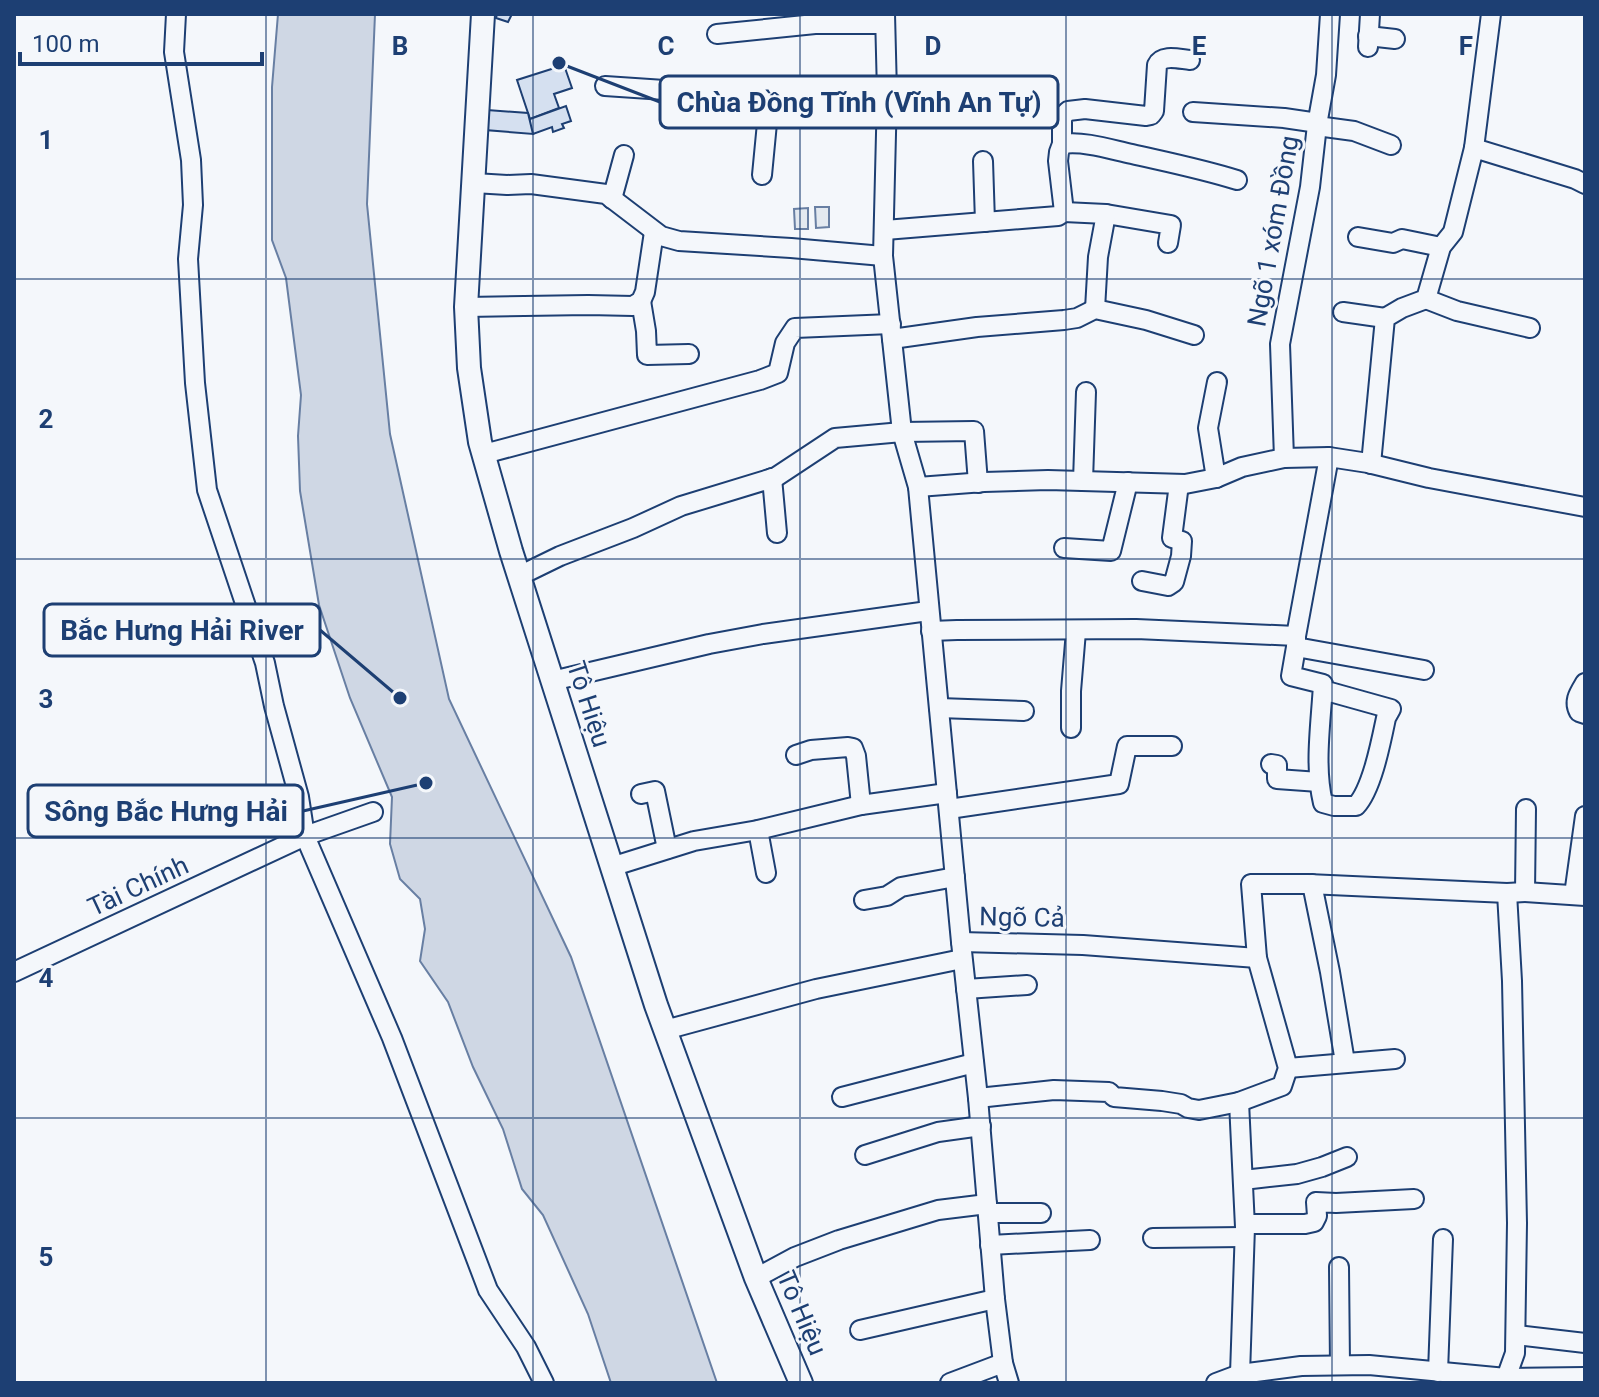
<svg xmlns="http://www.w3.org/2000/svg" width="1599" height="1397" viewBox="0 0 1599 1397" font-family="Roboto,sans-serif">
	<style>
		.green { fill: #e3e9f0; stroke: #687fa3; stroke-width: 2 }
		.water { fill: #cfd7e4; stroke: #687fa3; stroke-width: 2 }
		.building { fill: #d5e0f0; stroke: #1d3f73; stroke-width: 2 }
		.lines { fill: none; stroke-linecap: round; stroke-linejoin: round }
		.minor-casing { stroke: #1d3f73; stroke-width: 22 }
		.major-casing { stroke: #1d3f73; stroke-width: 26 }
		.minor { stroke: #f4f7fb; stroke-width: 18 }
		.major { stroke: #f4f7fb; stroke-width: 22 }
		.grid { fill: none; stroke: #1d3f73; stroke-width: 2; stroke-opacity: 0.55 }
		.labels { text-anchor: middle; stroke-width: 6; stroke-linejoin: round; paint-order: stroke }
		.street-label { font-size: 26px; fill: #1d3f73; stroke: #f4f7fb }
		.grid-label { font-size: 26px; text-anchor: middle; font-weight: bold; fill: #1d3f73; stroke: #f4f7fb; stroke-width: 6; stroke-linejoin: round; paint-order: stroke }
		.leader { fill: none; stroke: #1d3f73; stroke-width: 3 }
		.callout-dot { fill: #1d3f73; stroke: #f4f7fb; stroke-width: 3 }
		.callout { fill: #f4f7fb; stroke: #1d3f73; stroke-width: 3 }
		.callout-label { font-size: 28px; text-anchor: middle; font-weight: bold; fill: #1d3f73 }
	</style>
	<rect width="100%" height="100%" fill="#f4f7fb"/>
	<!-- green -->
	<g class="green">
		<polygon points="815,207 829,207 829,227 816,228"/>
		<polygon points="808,208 808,229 795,229 794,209"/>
	</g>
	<!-- water -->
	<polygon class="water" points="278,14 375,14 367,204 390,434 449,699 571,957 717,1383 611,1383 588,1314 543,1215 522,1189 503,1129 473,1067 448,1002 420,961 425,929 420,899 400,879 390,844 392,797 350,698 319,605 300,491 298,436 301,395 286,278 272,240 272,87"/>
	<!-- building -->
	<g class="building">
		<polygon points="497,14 512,14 508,22 496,18"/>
		<polygon points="564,65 572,88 554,94 559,108 530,119 517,80"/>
		<polygon points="566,106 571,121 562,124 564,128 553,132 552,127 533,134 529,123 530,119"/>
		<polygon points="487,110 528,113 533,134 485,130"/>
	</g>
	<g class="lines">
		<defs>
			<g id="minor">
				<polyline points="176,14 174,52 191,160 193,205 188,259 195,383 207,490 265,663 274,706 299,797 305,836 392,1038 488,1290 526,1347 544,1383"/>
				<polyline points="885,14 887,93 883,256 902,432 918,487 961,942 978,1098 995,1299 1003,1363 1009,1383"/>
				<polyline points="717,34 815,24 885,24"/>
				<polyline points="1368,36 1395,39"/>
				<polyline points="1368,47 1370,14"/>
				<polyline points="605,86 709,93 770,92 887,93"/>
				<polyline points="1193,112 1284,118 1318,123"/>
				<polyline points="1317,126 1354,131 1391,145"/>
				<path d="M1062,144V117L1068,111L1085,109L1146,116L1151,115L1154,111L1157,65C1162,54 1179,59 1190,60"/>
				<polyline points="1474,148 1491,14"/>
				<polyline points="983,161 985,222"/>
				<polyline points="762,175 770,92"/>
				<polyline points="474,183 507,185 531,184 606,194 661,236 679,241 791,248 883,256"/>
				<polyline points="612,199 624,155"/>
				<polyline points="1064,212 1106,214 1171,225 1168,243"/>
				<path d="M885,230L1058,216L1064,212L1058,161L1059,152L1062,144C1085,141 1109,149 1132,154C1167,162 1202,169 1237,180"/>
				<polyline points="1358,237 1393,243 1402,239 1441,247"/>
				<polyline points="1426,299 1457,311 1530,328"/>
				<polyline points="641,301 646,331 647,355 689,354"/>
				<polyline points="466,307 588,305 633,306 641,301 645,292 654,232"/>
				<polyline points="1095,309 1098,257 1106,214"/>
				<polyline points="1343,312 1385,318"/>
				<polyline points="892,339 977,327 1064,320 1077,318 1095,309 1146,320 1194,335"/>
				<polyline points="484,454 760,380 778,373 785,343 795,328 891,324"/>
				<polyline points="1284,458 1280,344 1310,187 1317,125 1326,75 1330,14"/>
				<polyline points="1371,464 1385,318 1402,308 1426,299 1441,247 1453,232 1474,148 1575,179 1585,184"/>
				<polyline points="772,478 777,533"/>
				<polyline points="1216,478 1208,428 1217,382"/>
				<polyline points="1083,481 1086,392"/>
				<polyline points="918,487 984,482 1048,480 1185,484 1216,478 1242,467 1284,458 1329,457 1368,463 1429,478 1585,507"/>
				<polyline points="1064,548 1111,551 1128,482"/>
				<polyline points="519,576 560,556 633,528 681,506 776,477 835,438 902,432 974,431 978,483"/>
				<polyline points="1142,581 1168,586 1174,582 1181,556 1182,541 1172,538 1179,484"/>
				<polyline points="931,631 957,630 1136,629 1296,636 1296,647 1424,670"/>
				<polyline points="1296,636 1329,457"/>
				<path d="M1296,647L1291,676L1323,684C1321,723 1314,765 1323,803L1334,806H1356C1372,789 1381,742 1386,718L1391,709L1323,690"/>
				<polyline points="552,681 709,644 763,634 928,611"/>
				<path d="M1585,683C1579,693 1573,701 1579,712L1585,714"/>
				<polyline points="939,708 1024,711"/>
				<polyline points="1071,728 1071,691 1076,631"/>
				<polyline points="796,755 811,750 848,747 853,748 856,756 861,805"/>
				<polyline points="1271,764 1277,765 1277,779 1319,782"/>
				<polyline points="641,794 655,791 667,849"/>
				<polyline points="949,809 1119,784 1127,746 1172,746"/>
				<polyline points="758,830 766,873"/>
				<polyline points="611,867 694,841 758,830 861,805 947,793"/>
				<polyline points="1312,884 1330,972 1345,1062"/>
				<polyline points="1525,892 1526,809"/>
				<polyline points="1574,895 1585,816"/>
				<polyline points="864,900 887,896 901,887 955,877"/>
				<polyline points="961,942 1083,945 1257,958"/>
				<polyline points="14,972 305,836 373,812"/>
				<polyline points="966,989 1027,985"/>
				<polyline points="665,1030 816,989 962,959"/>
				<polyline points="1288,1068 1395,1059"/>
				<polyline points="842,1097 974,1063"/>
				<polyline points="978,1098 1054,1090 1109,1092 1114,1097 1162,1101 1181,1104 1188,1108 1199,1110 1239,1102 1282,1086 1288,1068 1257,958 1251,884 1308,884 1507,893 1525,892 1585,896"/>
				<polyline points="1239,1102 1245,1227 1240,1374"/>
				<polyline points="865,1155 938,1132 981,1126"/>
				<polyline points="1243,1180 1297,1174 1322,1167 1347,1157"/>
				<polyline points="988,1213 1041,1213"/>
				<polyline points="1245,1224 1305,1224 1314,1222 1317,1216 1316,1202 1336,1203 1414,1199"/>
				<polyline points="1153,1238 1244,1237"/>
				<polyline points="990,1245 1090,1240"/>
				<polyline points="1339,1267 1340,1365"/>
				<polyline points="756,1278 795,1257 839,1240 938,1210 987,1204"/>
				<polyline points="860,1330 995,1299"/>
				<polyline points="1516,1335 1585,1343"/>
				<polyline points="1438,1372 1443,1239"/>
				<polyline points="1506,1378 1515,1353 1517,1223 1512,981 1507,893"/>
				<polyline points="950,1383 1003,1363"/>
				<polyline points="1216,1383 1240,1374 1301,1366 1369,1365 1506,1378 1585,1377"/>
			</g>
			<polyline id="major" points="483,14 466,307 469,368 480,442 511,551 656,1005 756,1278 801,1383"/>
		</defs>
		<!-- minor casing -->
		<use href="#minor" class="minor-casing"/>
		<!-- major casing -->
		<use href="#major" class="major-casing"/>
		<!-- minor -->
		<use href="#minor" class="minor"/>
		<!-- major -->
		<use href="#major" class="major"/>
	</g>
	<!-- grid -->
	<path class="grid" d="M266,14V1383M533,14V1383M800,14V1383M1066,14V1383M1332,14V1383M14,279H1585M14,559H1585M14,838H1585M14,1118H1585"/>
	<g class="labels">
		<!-- street labels -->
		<g class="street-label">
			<text transform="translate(1273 231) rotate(-80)" y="9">Ngõ 1 xóm Đồng</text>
			<text transform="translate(589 704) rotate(72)" y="9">Tô Hiệu</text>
			<text transform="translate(138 886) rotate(-25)" y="9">Tài Chính</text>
			<text transform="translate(1022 917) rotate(1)" y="9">Ngõ Cả</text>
			<text transform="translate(802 1313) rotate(67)" y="9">Tô Hiệu</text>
		</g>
	</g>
	<g class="grid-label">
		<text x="400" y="55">B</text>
		<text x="666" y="55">C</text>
		<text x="933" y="55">D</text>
		<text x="1199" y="55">E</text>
		<text x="1466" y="55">F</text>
		<text x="46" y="149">1</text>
		<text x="46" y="428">2</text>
		<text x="46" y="708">3</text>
		<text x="46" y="987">4</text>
		<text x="46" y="1266">5</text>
	</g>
	<!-- callouts -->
	<path class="leader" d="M559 63L660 102M400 698L320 630M426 783L303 811"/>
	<g class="callout-dot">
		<circle cx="559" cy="63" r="8"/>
		<circle cx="400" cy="698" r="8"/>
		<circle cx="426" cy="783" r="8"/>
	</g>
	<g class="callout">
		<rect x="660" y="76" width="398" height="52" rx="8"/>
		<rect x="44" y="604" width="276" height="52" rx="8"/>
		<rect x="28" y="785" width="275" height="52" rx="8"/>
	</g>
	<g class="callout-label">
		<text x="859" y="112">Chùa Đồng Tĩnh (Vĩnh An Tự)</text>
		<text x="182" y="640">Bắc Hưng Hải River</text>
		<text x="166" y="821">Sông Bắc Hưng Hải</text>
	</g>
	<!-- border -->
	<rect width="1599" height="1397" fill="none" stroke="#1d3f73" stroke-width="32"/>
	<!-- scale -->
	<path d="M20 52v12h242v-12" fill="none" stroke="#1d3f73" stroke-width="4"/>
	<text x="32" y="52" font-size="24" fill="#1d3f73" stroke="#f4f7fb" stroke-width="6" paint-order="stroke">100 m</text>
</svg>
